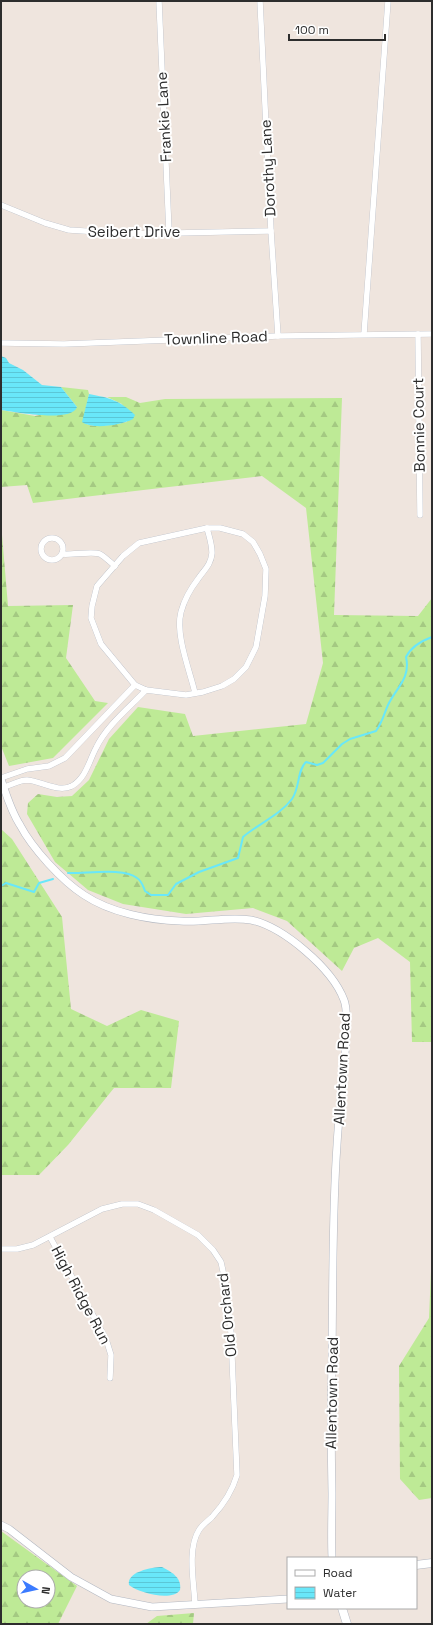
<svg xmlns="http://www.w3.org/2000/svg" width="433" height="1625" viewBox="0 0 433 1625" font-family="'Space Grotesk',sans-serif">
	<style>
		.forest { fill: url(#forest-firs); fill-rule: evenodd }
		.water { fill: url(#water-rules) }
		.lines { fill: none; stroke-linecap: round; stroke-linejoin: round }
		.stream { stroke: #69e7f9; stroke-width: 2 }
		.minor-casing { stroke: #b2b7c1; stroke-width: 6 }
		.tertiary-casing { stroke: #b2b7c1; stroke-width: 8 }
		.secondary-casing { stroke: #b2b7c1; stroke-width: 9 }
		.minor { stroke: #fff; stroke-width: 5.5 }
		.tertiary { stroke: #fff; stroke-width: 7 }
		.secondary { stroke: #fff; stroke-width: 8 }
		.labels { text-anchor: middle; stroke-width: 4; stroke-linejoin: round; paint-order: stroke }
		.street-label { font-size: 15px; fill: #2d2d2d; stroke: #fff }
	</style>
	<defs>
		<pattern id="forest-firs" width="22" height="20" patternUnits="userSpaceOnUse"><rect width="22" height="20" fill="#beea96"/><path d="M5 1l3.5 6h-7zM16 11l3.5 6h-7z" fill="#a4c982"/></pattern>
		<pattern id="water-rules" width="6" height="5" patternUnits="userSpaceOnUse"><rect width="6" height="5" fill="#69e7f9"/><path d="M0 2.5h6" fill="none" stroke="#5bc6d6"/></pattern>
	</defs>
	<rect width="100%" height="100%" fill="#efe5de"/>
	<!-- forest -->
	<g class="forest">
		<path d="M61,387L88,390L89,394L83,422C94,430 114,424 127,422L122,404L107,397H126L140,403L165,399L342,398L334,615L418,616L432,598V1042H412L410,962L378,938L354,948L342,971L287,921L253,908L186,914L123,904L88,890L55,862L27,814L28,803L38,794L57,797L72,796L89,780L109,739L138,707L185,714L193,736L306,724L323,663L306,508L262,476L33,503L27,485L1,487V410L35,416L77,407Z"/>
		<polygon points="1,523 8,606 73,605 66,658 95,701 108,703 53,758 9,766 1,746"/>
		<polygon points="1,829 12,839 62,917 71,1009 107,1026 141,1010 179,1021 171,1088 114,1088 68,1145 39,1175 1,1175"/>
		<polygon points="432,1248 432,1498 419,1500 400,1479 399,1366 429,1318"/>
		<path d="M1,1531L77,1586L58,1624H1ZM24,1577H48V1601H24Z"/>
		<polygon points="194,1613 193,1624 146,1624 157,1616"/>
	</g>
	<!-- water -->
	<g class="water">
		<path d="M1,356L6,358L9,363L23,370L42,385L61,387L77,407C72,423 15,412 1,410Z"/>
		<path d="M89,394C110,398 119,400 135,415L133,419C121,425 93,430 82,422Z"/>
		<path d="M162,1567C172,1572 182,1578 180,1590C172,1602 139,1593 129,1585C126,1572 152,1567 162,1567Z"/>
	</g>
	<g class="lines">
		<!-- stream -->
		<g class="stream">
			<path d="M68,873C85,874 124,867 137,878C142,881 143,886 145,891L151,895H168L176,884L199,872L238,858L243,837C258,824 280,815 292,799C300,788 297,770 306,762L317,765L323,763L342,744L350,739L376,731C382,723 384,714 388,705C396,688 411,678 406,657C411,647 421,641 432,637"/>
			<polyline points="1,886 6,883 34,892 39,883 53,879"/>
		</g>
		<defs>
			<g id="minor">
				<polyline points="159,1 169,232"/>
				<polyline points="260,1 271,231 278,336"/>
				<polyline points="1,205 45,223 69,230 130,234 271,231"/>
				<polyline points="364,334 388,1"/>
				<polyline points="418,334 420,515"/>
				<polyline points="1,343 64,344 278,336 432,334"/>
				<polygon points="207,528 220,528 243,534 253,542 260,554 266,569 265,596 256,647 246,667 234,679 222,686 203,692 186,695 146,690 135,685 101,644 91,618 92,606 97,586 123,556 139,543"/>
				<circle cx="52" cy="549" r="11"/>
				<path d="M62,554C72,555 93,551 100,554C105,557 110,562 115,566"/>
				<path d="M195,693C190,671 175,635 181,612C184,601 191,588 198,579C204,570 211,565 212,553C212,544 209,536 207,528"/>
				<polyline points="1,778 27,769 49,766 65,758 135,685"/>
				<path d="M4,787C11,785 20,780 27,780C41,781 58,793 72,786C86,778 89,761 96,748C107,725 129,708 146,690"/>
				<polyline points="50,1237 106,1339 111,1355 110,1378"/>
				<path d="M1,1249H17L33,1245L102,1209L122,1204H138L154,1210L198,1235L213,1250L221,1262L226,1285L231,1333L237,1475C232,1492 224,1504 212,1517C208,1521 202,1525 199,1530C187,1549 194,1583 195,1604"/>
			</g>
			<g id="tertiary">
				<path d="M1,779C6,794 11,811 20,825C32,848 62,881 84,895C111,913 149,920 180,921C204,923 227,916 251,920C283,927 332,968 344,1000C348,1010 346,1024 346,1035C345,1072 339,1108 337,1145C332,1215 333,1286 332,1357C331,1402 331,1447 332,1493C332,1514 331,1536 332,1558"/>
				<polyline points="1,1525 9,1529 71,1577 111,1599 152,1607 288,1599"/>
			</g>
			<g id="secondary">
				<polyline points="416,1565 432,1563"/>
				<polyline points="342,1608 347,1624"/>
			</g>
		</defs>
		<!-- minor casing -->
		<use href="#minor" class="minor-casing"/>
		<!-- tertiary casing -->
		<use href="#tertiary" class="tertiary-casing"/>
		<!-- secondary casing -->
		<use href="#secondary" class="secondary-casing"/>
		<!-- minor -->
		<use href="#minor" class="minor"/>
		<!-- tertiary -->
		<use href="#tertiary" class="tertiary"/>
		<!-- secondary -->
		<use href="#secondary" class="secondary"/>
	</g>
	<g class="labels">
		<!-- street labels -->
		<g class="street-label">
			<text transform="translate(164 117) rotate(-93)" y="5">Frankie Lane</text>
			<text transform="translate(268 168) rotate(-93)" y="5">Dorothy Lane</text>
			<text x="134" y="237">Seibert Drive</text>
			<text transform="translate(216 338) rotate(-2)" y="5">Townline Road</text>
			<text transform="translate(419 425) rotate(-91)" y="5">Bonnie Court</text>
			<text transform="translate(342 1069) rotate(-87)" y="5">Allentown Road</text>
			<text transform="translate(81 1295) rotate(62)" y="5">High Ridge Run</text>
			<text transform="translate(227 1315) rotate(-96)" y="5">Old Orchard</text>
			<text transform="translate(332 1393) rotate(-89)" y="5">Allentown Road</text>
		</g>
	</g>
	<!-- border -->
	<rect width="433" height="1625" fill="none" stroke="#2d2d2d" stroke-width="4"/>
	<!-- legend -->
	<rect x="287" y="1557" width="130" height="52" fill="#ffffff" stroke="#ababab"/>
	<rect x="295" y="1570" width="20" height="6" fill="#ffffff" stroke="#ababab"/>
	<text x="323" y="1577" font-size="12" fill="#2d2d2d">Road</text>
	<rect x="295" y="1587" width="20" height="12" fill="url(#water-rules)" stroke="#ababab"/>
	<text x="323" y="1597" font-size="12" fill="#2d2d2d">Water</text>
	<!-- north arrow -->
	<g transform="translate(36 1589) rotate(98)"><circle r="19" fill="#ffffff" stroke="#ababab"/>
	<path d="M0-3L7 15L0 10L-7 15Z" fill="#3b7bff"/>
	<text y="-6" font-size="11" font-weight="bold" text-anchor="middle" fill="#2d2d2d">N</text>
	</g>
	<!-- scale -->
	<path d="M289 34v6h96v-6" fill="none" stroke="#2d2d2d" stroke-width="2"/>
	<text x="295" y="34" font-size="12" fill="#2d2d2d" stroke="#ffffff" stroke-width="3" paint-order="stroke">100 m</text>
</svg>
